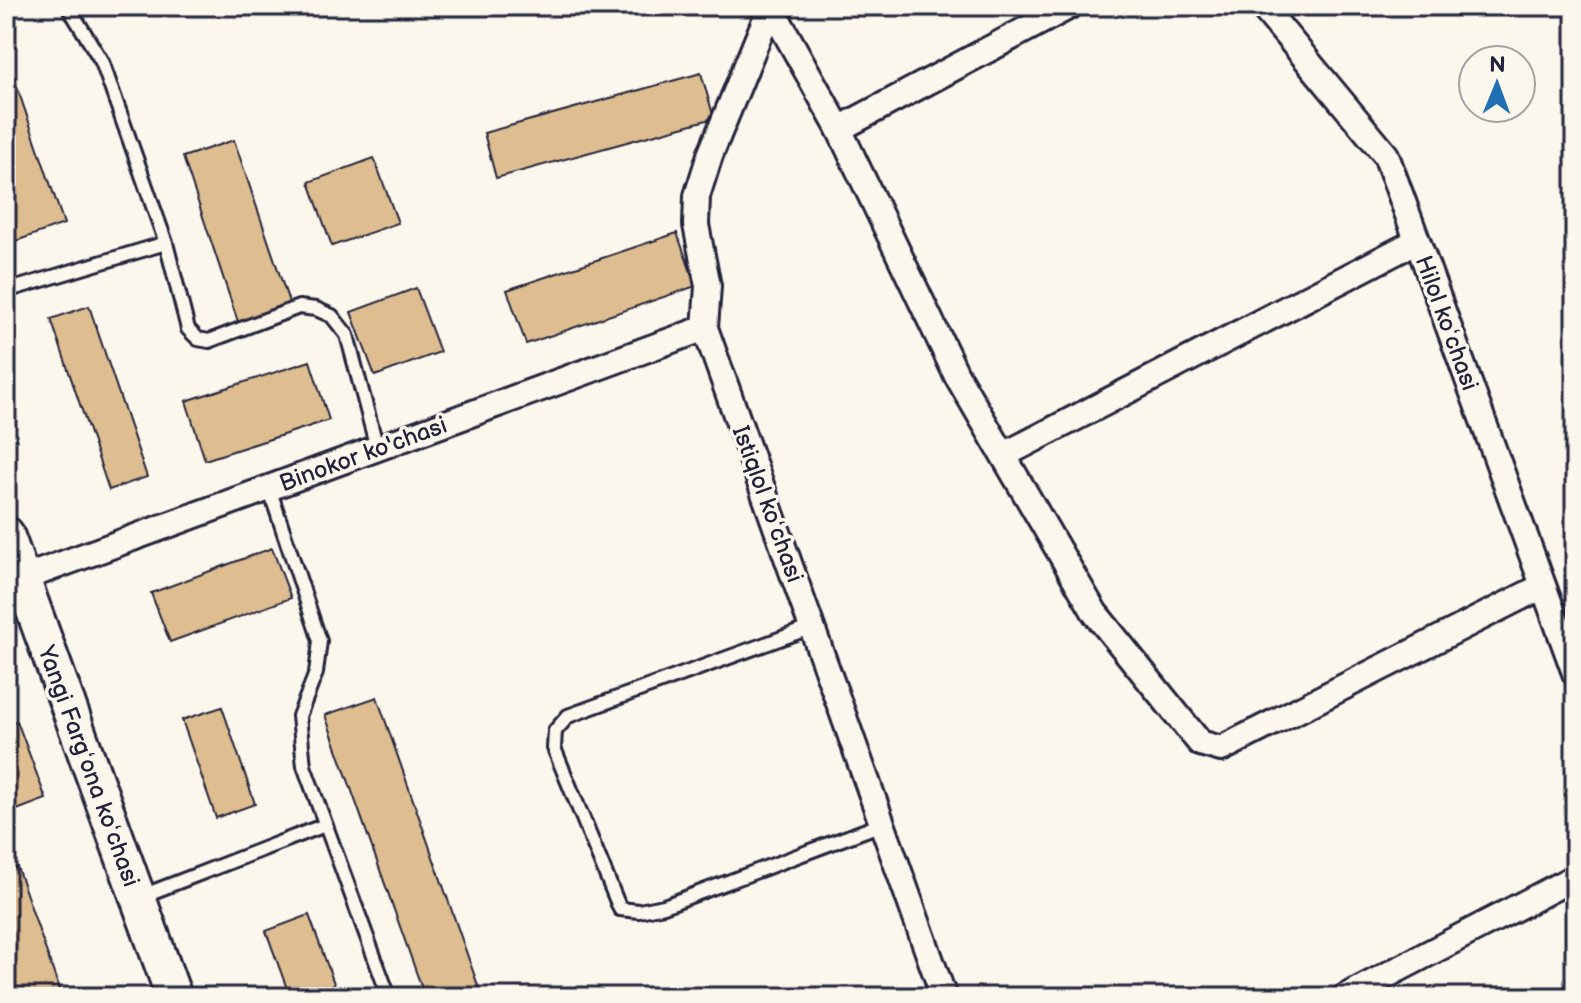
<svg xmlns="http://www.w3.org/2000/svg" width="1581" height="1003" viewBox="0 0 1581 1003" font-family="'Balsamiq Sans',sans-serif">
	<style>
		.building { fill: #debd90; stroke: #22223b; stroke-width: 2 }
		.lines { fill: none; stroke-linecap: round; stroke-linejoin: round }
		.lane-casing { stroke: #22223b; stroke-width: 18 }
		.street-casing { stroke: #22223b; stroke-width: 30 }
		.secondary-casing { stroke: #22223b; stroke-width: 40 }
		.lane { stroke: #fbf7ec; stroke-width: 12 }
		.street { stroke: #fbf7ec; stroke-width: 24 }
		.secondary { stroke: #fbf7ec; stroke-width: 34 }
		.labels { text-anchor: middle; stroke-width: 7; stroke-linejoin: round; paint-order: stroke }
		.street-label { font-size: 24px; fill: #22223b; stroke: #fbf7ec }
	</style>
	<rect width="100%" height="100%" fill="#fbf7ec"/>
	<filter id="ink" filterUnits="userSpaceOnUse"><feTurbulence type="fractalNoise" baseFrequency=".0125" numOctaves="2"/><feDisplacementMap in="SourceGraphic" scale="16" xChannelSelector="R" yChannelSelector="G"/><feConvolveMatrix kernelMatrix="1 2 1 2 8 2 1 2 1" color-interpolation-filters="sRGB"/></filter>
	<g filter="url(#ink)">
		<!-- building -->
		<g class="building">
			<polygon points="6,55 64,224 16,241 6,213"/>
			<polygon points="701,73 714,118 496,178 484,133"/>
			<polygon points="234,140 294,317 242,334 183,157"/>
			<polygon points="374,158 398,223 332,246 309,182"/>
			<polygon points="677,233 696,286 526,344 507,290"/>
			<polygon points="416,288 440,352 375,376 351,312"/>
			<polygon points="89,306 147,477 109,490 51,319"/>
			<polygon points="310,361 329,420 205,460 186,401"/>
			<polygon points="272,548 291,598 170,642 151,593"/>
			<polygon points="377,697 482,997 425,997 325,715"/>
			<polygon points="222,707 255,804 216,818 182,720"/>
			<polygon points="17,721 46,799 6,814 6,725"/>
			<polygon points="17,867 62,997 10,997 6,986 6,871"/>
			<polygon points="309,915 339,997 290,997 266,931"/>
		</g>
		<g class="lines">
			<defs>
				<g id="lane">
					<polyline points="68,6 102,62 166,243 188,329 198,339 209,341 299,307 316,309 332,316 347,335 377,448"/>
					<polyline points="6,291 166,243"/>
					<polyline points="269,488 320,641 316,673 299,716 304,766 389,997"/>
					<polyline points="812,627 568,716 555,731 554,748 620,909 639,911 664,906 882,824"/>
					<polyline points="142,896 325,825"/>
				</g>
				<g id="street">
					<polyline points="771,6 710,155 697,196 696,225 708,286 705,328 944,997"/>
					<polyline points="1262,6 1386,155 1575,673"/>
					<polyline points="771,7 839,129 956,374 1095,613 1200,743 1221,749 1543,586"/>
					<polyline points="839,129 1070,6"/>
					<polyline points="1004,455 1417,241"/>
					<polyline points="21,579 705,328"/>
					<polyline points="1345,997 1575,877"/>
				</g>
				<polyline id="secondary" points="6,534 174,997"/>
			</defs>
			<!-- lane casing -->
			<use href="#lane" class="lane-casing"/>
			<!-- street casing -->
			<use href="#street" class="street-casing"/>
			<!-- secondary casing -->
			<use href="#secondary" class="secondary-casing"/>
			<!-- lane -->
			<use href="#lane" class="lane"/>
			<!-- street -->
			<use href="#street" class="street"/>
			<!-- secondary -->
			<use href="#secondary" class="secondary"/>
		</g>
	</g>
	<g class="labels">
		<!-- street labels -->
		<g class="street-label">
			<text transform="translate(1447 323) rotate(70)" y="8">Hilol koʻchasi</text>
			<text transform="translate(363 454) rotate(-20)" y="8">Binokor ko'chasi</text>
			<text transform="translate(768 504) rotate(70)" y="8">Istiqlol koʻchasi</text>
			<text transform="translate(89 766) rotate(70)" y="8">Yangi Fargʻona koʻchasi</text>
		</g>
	</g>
	<!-- margin -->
	<rect width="1581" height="1003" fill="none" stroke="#fbf7ec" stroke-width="32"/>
	<rect x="16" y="16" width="1549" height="971" fill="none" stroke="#22223b" stroke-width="3" filter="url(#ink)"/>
	<!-- north arrow -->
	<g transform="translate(1497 84) rotate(1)"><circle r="38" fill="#fbf7ec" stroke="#a4a2a5" stroke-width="2"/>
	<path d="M0-6L14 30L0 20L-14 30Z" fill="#1f6fb2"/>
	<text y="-12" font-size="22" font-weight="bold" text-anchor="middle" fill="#22223b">N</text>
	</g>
</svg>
